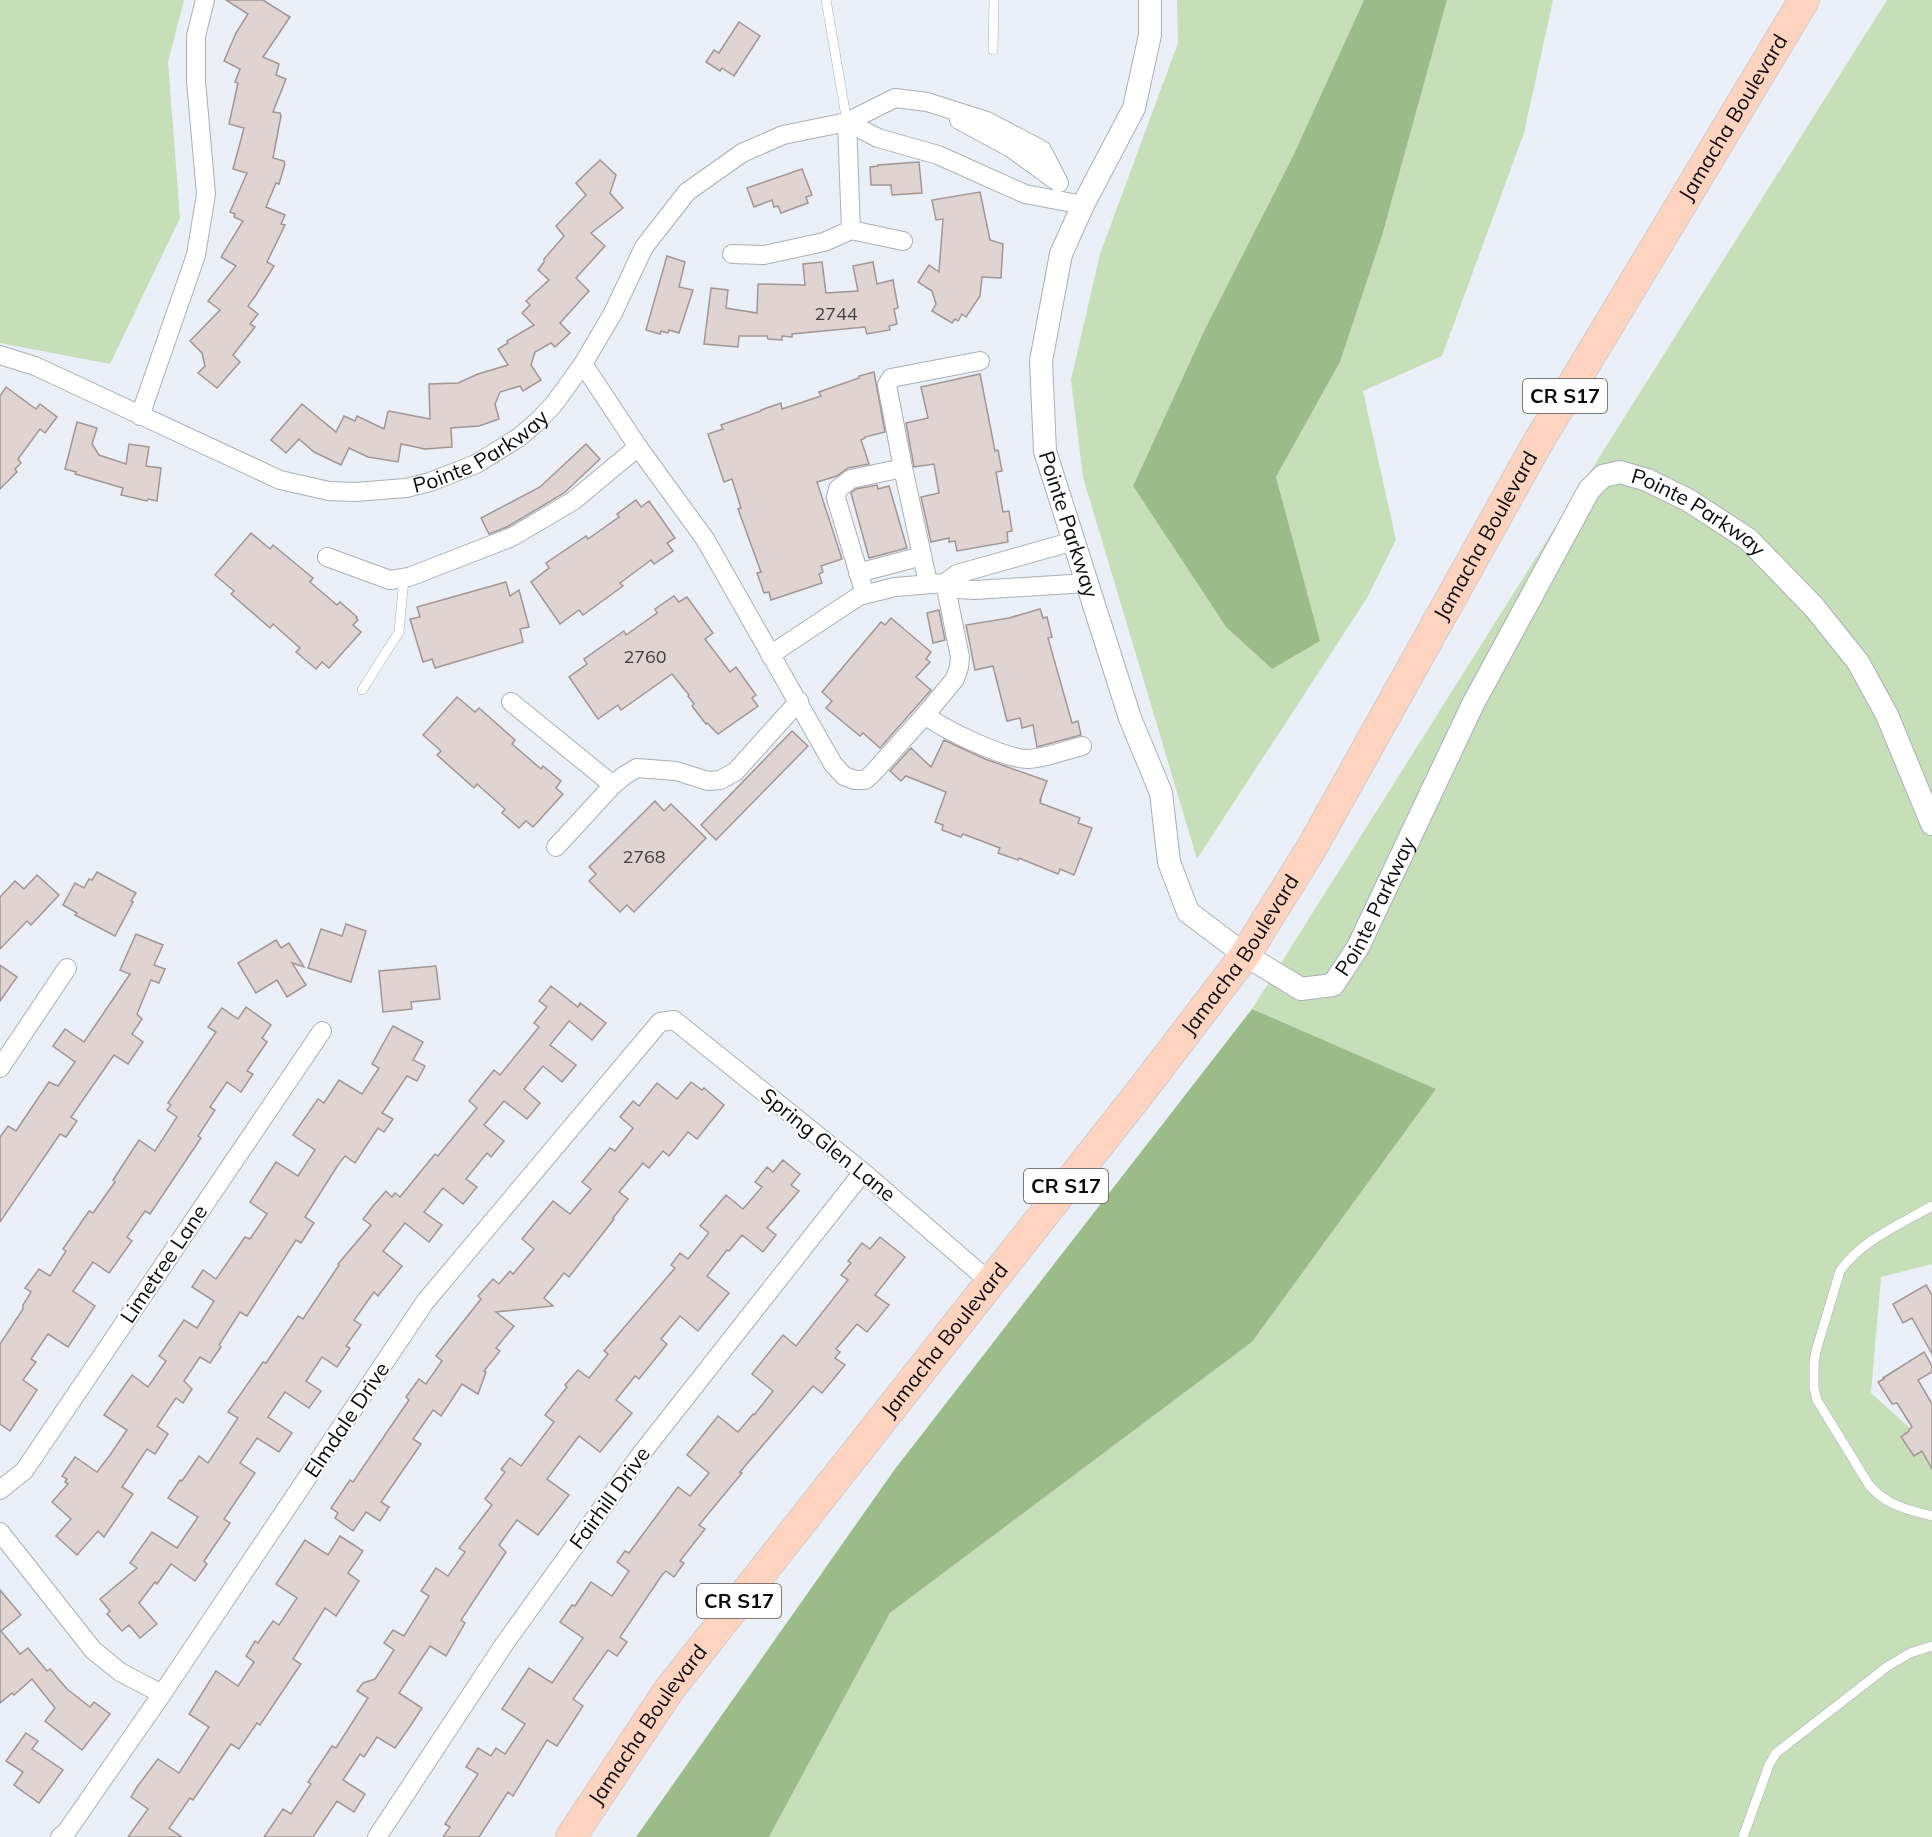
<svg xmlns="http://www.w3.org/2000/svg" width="1932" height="1837" viewBox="0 0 1932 1837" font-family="Mulish,sans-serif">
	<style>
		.green { fill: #c6dfb9 }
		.forest { fill: #9bbc88 }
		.building { fill: #dfd4d1; stroke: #a19694; stroke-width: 1.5 }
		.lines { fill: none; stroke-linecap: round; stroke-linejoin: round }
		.service-casing { stroke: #aaafb7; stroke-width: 10 }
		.minor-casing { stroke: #aaafb7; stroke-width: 20 }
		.tertiary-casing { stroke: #aaafb7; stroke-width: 24 }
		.primary-casing { stroke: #cececf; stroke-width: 32 }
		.service { stroke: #fff; stroke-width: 9 }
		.minor { stroke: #fff; stroke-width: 18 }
		.tertiary { stroke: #fff; stroke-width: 22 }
		.primary { stroke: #fed4c0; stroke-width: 30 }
		.labels { text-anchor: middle; stroke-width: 4.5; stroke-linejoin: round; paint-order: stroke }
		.number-label { font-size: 18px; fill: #3f3e40 }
		.shield { fill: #fff; stroke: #545557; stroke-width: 1.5 }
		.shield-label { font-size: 20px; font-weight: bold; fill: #0a0c0f }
		.street-label { font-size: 21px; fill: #0a0c0f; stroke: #fff }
	</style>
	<rect width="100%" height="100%" fill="#eaeff8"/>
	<!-- green -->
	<g class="green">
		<polygon points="0,0 184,0 168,62 180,218 110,364 0,343"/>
		<polygon points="1177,0 1364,0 1294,154 1205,329 1133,486 1226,627 1272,669 1319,641 1276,477 1340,362 1382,236 1447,0 1553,0 1524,133 1442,356 1363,391 1396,540 1367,598 1197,859 1083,477 1071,380 1100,254 1178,43"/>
		<polygon points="1887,0 1932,0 1932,1264 1881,1277 1871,1393 1932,1448 1932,1837 769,1837 890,1613 1252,1342 1435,1089 1252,1009"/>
	</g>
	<!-- forest -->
	<g class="forest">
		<polygon points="1364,0 1447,0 1382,236 1340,362 1276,477 1320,641 1272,669 1226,627 1133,486 1205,329 1294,154"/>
		<polygon points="1252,1009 1436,1089 1252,1342 890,1613 769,1837 636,1837 895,1469"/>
	</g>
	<!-- building -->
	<g class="building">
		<polygon points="226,0 263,0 290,17 263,57 279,64 276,75 286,79 273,112 280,113 281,116 273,158 284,161 285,164 279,184 276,183 266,207 285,215 281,224 285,225 267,262 274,266 256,295 248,306 258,314 250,324 255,327 233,355 240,362 217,388 198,373 205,366 202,353 190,341 220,310 208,301 236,266 221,257 243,221 234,217 235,214 230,212 247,173 233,169 244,128 229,124 238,83 235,82 240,69 224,61 236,33 248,14"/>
		<polygon points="739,22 760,36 734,76 722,68 720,71 706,62 714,50 719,53"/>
		<polygon points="600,160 616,175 610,193 623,208 591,233 605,246 576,278 589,291 560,323 570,333 555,347 551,343 535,352 531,365 541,380 523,391 520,386 500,392 495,404 499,419 479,426 451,428 452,447 425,449 401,444 398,462 368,457 349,448 341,465 314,452 299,439 286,453 271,440 302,404 336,432 344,416 355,421 357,416 384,429 388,412 389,411 430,419 429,384 458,383 478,374 508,365 498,349 508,343 507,341 534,325 522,313 530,305 526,301 549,280 538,270 544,262 544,259 564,236 556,226 586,195 576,183"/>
		<polygon points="919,162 922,193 892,195 891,185 871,185 870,167 878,166 878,165"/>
		<polygon points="802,169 812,195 806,197 808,203 781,213 778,206 774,207 772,200 754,207 747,188"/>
		<polygon points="980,192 990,240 1003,244 1001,278 982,277 980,296 966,317 962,314 958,321 955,319 952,323 932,311 936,304 932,291 918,282 929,265 939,272 943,219 936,220 932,200"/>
		<polygon points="667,256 685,262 679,287 693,290 679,333 669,330 668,333 661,331 660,334 646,330"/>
		<polygon points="822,262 826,293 858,291 853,266 873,262 877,284 893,280 898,308 894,309 897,324 889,326 890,330 867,334 865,327 792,334 792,337 782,336 782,340 768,339 767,336 739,336 738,347 704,344 711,288 728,290 726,308 757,313 758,284 805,285 803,264"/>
		<polygon points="874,372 885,432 865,437 865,438 861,440 869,464 848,468 837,476 817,482 842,559 821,566 823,572 819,574 822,583 771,600 769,592 764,593 757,573 761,572 738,509 741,508 732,479 724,482 708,434 723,429 721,425 761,411 761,410 781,403 782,409 821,396 819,392 859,378 859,376"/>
		<polygon points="980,374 995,451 998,450 1002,471 996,472 1003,512 1009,511 1012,531 1007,532 1008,542 957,551 955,541 949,542 949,538 931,542 921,497 939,493 934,464 914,467 906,423 928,418 921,387"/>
		<polygon points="6,387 36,409 40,404 57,417 45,433 40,429 18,459 21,463 15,469 17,472 0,489 0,396"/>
		<polygon points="77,422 97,428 92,444 99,455 126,464 129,444 149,447 146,466 161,468 157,501 148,499 147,501 121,495 123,488 75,474 76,472 65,469"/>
		<polygon points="586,444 600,459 564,493 507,527 489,534 481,518 540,487"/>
		<polygon points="877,485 878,489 889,486 907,548 869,558 851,493 856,489"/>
		<polygon points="636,500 641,507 649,501 675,538 667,543 673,551 654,564 651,560 620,583 623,586 583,615 579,610 560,624 531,582 549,568 546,563 586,536 588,539 619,517 617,514"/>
		<polygon points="251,533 270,549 273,545 313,578 310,582 337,605 340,602 357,617 356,618 358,620 353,625 361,632 329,668 322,662 316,669 296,652 300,648 273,624 270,628 231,594 234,591 215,575"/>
		<polygon points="506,582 510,596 519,590 529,627 520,629 523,642 435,668 432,659 423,662 410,619 420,617 417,607"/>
		<polygon points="674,596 679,602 687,597 713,633 705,639 730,672 736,667 756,695 752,698 758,706 718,734 707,723 706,724 692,706 694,704 688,696 689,695 672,674 621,710 618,705 598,719 569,677 587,664 584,659 624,631 626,635 657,613 655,609"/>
		<polygon points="1040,609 1043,618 1047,617 1052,637 1048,638 1072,723 1078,721 1081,735 1037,747 1033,725 1022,728 1020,718 1007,721 993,666 975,670 966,625 1009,618"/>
		<polygon points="939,610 945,640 933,643 927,613"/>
		<polygon points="891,618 931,652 926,659 930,662 916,677 931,690 880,748 863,733 860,736 826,708 832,701 822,692 881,622 885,625"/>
		<polygon points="457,697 475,712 479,708 515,740 512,744 541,769 543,766 561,781 556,788 563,794 533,827 526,821 519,828 502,813 505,809 477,784 474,788 437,755 441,751 423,735"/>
		<polygon points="792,731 808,746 716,840 701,825"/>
		<polygon points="944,740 985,759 1047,781 1040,800 1041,800 1040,803 1080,818 1078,823 1092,828 1074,875 1060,869 1058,874 1019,858 1018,860 998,853 1000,848 963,834 961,837 942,830 943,825 935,822 946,792 906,776 901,781 890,771 911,748 931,767"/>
		<polygon points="655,801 664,811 671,804 706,838 634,912 627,905 620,912 589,881 596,874 589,867"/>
		<polygon points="97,872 136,893 131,901 133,902 115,936 75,915 77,913 63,905 75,883 84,888 89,879 92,880"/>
		<polygon points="37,875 59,895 31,925 27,921 0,949 0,897 15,881 24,889"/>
		<polygon points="346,924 366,931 351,982 308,968 321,929 342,936"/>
		<polygon points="136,934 163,945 154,965 165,969 159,983 151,980 137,1014 142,1019 132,1034 143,1042 128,1064 114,1055 71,1117 77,1121 66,1137 60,1134 0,1222 0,1137 8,1126 16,1131 49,1082 58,1086 75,1062 53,1046 65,1029 84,1042 130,974 120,970"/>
		<polygon points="276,940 281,948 289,943 304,967 292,963 306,985 287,997 277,980 256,993 238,963"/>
		<polygon points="0,965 17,977 0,1001"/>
		<polygon points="436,966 440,999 411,1002 412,1009 383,1012 379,971"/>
		<polygon points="551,986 578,1007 580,1003 606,1023 592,1040 569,1021 550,1045 576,1065 562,1082 543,1066 524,1089 540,1103 527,1119 504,1101 484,1125 504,1141 491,1157 487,1153 466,1179 477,1187 463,1204 443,1188 424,1212 442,1225 429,1242 405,1223 383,1251 402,1266 378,1296 374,1292 354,1320 361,1325 346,1346 350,1348 337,1367 322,1357 306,1381 321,1391 309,1408 285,1392 268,1417 292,1433 279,1452 257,1438 240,1463 255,1473 224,1519 230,1523 204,1561 207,1564 195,1581 171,1564 157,1584 155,1582 139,1603 157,1624 140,1638 129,1625 122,1631 107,1614 110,1611 100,1599 137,1568 130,1563 152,1532 177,1548 198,1517 168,1498 180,1480 182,1481 199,1456 208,1463 238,1418 228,1412 263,1362 266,1363 298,1316 303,1319 339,1265 338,1264 371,1225 363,1219 373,1206 386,1191 392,1197 395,1193 400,1197 435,1154 438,1156 477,1108 469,1101 494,1070 500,1075 539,1027 534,1023 547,1007 539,1001"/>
		<polygon points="246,1007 271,1025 262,1038 267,1042 247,1071 253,1074 241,1092 227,1082 210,1107 215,1110 198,1136 201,1138 150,1214 145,1211 127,1237 132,1241 109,1273 93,1262 73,1291 95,1306 68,1347 48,1334 31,1359 36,1362 23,1380 37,1390 10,1431 0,1424 0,1344 23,1309 23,1305 31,1292 25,1288 39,1269 50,1276 66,1251 63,1249 89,1211 93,1213 115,1182 113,1180 139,1140 155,1151 177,1117 167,1110 171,1105 168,1103 216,1032 208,1027 222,1008 238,1019"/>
		<polygon points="393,1026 423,1042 413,1060 425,1066 417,1081 407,1076 382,1113 393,1119 384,1132 378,1128 355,1163 345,1156 338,1165 305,1217 314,1223 301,1243 296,1240 247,1316 240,1312 219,1345 221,1347 210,1363 200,1357 184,1381 192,1389 183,1403 176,1398 157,1426 168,1434 155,1454 147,1449 122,1487 133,1494 104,1537 98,1531 77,1555 56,1536 71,1519 52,1502 68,1484 65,1482 67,1479 62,1476 75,1457 97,1472 110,1455 127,1430 104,1415 132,1375 148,1387 166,1361 159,1356 184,1320 197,1328 214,1301 192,1287 203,1270 216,1279 245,1237 250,1239 267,1214 250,1202 276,1162 298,1176 315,1150 293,1135 318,1099 324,1103 339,1080 362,1094 379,1068 372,1064"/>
		<polygon points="691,1082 702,1090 704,1088 724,1105 697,1139 688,1132 669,1156 663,1151 649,1168 643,1163 619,1192 628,1199 613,1218 614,1219 569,1277 564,1273 544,1298 553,1306 496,1312 514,1326 496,1348 500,1351 484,1371 486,1372 478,1394 462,1384 441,1416 433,1410 413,1439 421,1444 381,1502 389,1507 380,1521 366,1512 353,1531 335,1518 338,1513 331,1508 350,1480 353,1482 400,1413 409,1400 406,1397 419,1379 426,1384 442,1361 436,1356 481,1299 478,1296 493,1279 499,1284 510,1271 513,1274 534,1249 522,1239 553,1201 570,1214 591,1189 582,1182 610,1148 615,1151 633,1128 620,1117 633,1101 639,1106 657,1083 677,1099"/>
		<polygon points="783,1160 800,1174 791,1185 799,1191 767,1228 776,1235 763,1252 742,1235 729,1251 727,1250 707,1276 729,1293 698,1331 680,1316 661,1339 667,1344 639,1379 635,1376 616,1400 632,1413 600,1452 579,1436 547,1479 569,1495 538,1535 517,1520 499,1545 506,1552 461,1620 465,1623 446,1656 430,1646 399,1693 422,1708 411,1725 395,1748 377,1737 364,1757 360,1754 343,1780 365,1794 354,1812 337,1801 313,1837 264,1837 283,1809 291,1814 311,1784 308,1782 332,1746 336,1748 368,1698 357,1691 363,1683 375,1679 394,1650 384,1643 393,1630 404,1636 429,1596 421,1591 436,1568 448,1576 465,1552 459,1548 492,1505 485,1499 505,1472 501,1469 510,1458 521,1466 554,1422 545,1415 567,1387 565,1385 578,1370 589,1378 608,1354 604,1351 675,1268 671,1265 680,1253 688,1259 708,1234 708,1232 700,1226 726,1195 743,1209 762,1187 755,1182 767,1167 773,1172"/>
		<polygon points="880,1237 905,1257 875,1295 889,1305 867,1332 857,1324 836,1349 840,1352 835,1358 845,1365 822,1393 813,1386 740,1472 742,1473 699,1525 705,1529 680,1561 684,1563 674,1577 666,1571 662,1575 620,1637 627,1642 617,1656 608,1650 573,1699 583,1706 557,1746 547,1740 513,1796 508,1792 479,1837 443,1837 450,1827 445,1824 478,1774 466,1767 478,1748 491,1756 496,1748 505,1754 525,1724 502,1709 529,1668 552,1683 583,1638 560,1622 572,1605 575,1606 591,1582 612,1596 629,1571 617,1562 625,1551 629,1553 678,1487 690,1496 709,1473 687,1455 718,1416 738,1432 753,1414 754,1415 773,1391 752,1374 783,1335 796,1346 848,1280 841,1275 851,1263 848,1261 862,1243 870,1249"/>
		<polygon points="1926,1285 1932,1295 1932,1354 1912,1318 1903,1323 1893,1304"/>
		<polygon points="1924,1352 1932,1366 1932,1372 1918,1380 1932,1404 1932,1469 1922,1451 1914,1456 1901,1437 1909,1431 1909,1430 1912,1427 1897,1403 1892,1404 1878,1382 1884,1379 1883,1378"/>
		<polygon points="340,1536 363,1551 348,1573 359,1581 336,1616 325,1608 293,1659 301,1664 260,1725 257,1723 239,1749 231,1744 193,1800 190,1798 169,1828 182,1837 128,1837 148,1809 131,1797 137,1787 158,1759 179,1773 209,1727 189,1714 216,1671 238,1686 254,1662 246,1656 255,1641 258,1643 273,1621 279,1625 297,1598 276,1584 305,1540 328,1555"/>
		<polygon points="0,1590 21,1615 1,1631 20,1654 28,1648 47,1671 50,1669 67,1689 90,1707 94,1702 110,1714 82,1750 45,1721 55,1708 32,1679 14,1695 12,1693 0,1703"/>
		<polygon points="26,1733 38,1741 32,1749 63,1770 39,1803 14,1785 23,1772 6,1761"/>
	</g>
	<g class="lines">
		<defs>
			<g id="service">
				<polyline points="826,0 847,122"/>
				<polyline points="993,50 994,0"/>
				<polyline points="362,690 399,632 404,578"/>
				<path d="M1932,1206C1899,1225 1862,1240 1840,1271L1816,1351L1814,1363V1388L1817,1400L1869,1485C1886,1505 1907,1510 1932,1516"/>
				<polyline points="1743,1837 1769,1765 1776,1753 1888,1666 1910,1653 1932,1646"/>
			</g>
			<g id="minor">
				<polyline points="959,120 1011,148 1055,180"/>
				<polyline points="847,122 878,138 938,155 1025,194 1083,205"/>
				<polyline points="847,122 851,230"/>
				<polyline points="732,254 764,255 824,242 851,230 903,241"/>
				<path id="s1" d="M0,355L35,366L280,480L329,491L355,492L406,488L430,482L476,464L518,438L537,422L554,404L583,364L613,313L644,247L687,192L742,153L783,135L847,122L895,98L927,102L987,121L1042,150L1059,183"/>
				<polyline points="140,416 196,255 206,194 196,81 196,36 205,0"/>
				<polyline points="638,447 705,539 833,764 844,776 855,780 865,780 873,773 925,715 955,679 959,667 960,657 945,583 895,587 859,596 770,655"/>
				<polyline points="903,468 928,583"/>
				<polyline points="1074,541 957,574 945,583 959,589 975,590 1087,583"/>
				<polyline points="327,557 390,580 409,577 512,537 573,501 638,447 583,364"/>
				<polyline points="858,573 922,556"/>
				<polyline points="865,594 836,498 838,489 851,479 903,468 887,385 891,378 980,361"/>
				<polyline points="511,702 613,785 556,847"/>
				<path d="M925,715C945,730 1003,758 1027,759C1043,759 1066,750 1082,746"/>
				<polyline points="613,785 625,775 637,768 676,771 708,781 720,780 735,772 799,701"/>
				<polyline points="0,1068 67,968"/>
				<polyline points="0,1490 24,1471 322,1031"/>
				<polyline points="0,1532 93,1650 120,1672 162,1694"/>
				<polyline points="60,1837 67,1831 162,1694 425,1302 660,1022 674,1020 863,1172 990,1282"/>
				<polyline points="377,1837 505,1643 641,1454 863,1172"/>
			</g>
			<g id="tertiary">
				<path id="s2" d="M1150,0V35L1134,108L1083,205L1061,254L1041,361L1045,451L1130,718L1161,793L1169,862L1188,912L1245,955L1301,989L1333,985L1358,947L1473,704L1589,490L1603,476L1620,472L1647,480L1688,500L1748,539L1814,607L1858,662L1887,715L1932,824"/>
			</g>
			<g id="primary">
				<path id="s3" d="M571,1837L669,1690L1142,1090L1245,955L1311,849L1537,444L1804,0"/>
			</g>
		</defs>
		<!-- service casing -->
		<use href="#service" class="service-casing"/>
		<!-- minor casing -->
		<use href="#minor" class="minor-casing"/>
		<!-- tertiary casing -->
		<use href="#tertiary" class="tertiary-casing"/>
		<!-- primary casing -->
		<use href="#primary" class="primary-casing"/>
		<!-- service -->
		<use href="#service" class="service"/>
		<!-- minor -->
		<use href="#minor" class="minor"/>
		<!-- tertiary -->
		<use href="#tertiary" class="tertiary"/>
		<!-- primary -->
		<use href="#primary" class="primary"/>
	</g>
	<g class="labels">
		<!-- number labels -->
		<g class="number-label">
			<text x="836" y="320">2744</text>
			<text x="645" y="663">2760</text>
			<text x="644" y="863">2768</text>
		</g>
		<!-- shield labels -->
		<g class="shield">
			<rect x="1523" y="379" width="84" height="34" rx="4.5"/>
			<rect x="1024" y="1169" width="84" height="34" rx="4.5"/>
			<rect x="697" y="1584" width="84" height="34" rx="4.5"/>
		</g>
		<g class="shield-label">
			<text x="1565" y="403">CR S17</text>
			<text x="1066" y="1193">CR S17</text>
			<text x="739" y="1608">CR S17</text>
		</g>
		<!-- street labels -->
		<g class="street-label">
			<text dy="7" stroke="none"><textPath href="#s3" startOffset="2080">Jamacha Boulevard</textPath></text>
			<text dy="7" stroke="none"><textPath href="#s1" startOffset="518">Pointe Parkway</textPath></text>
			<text dy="7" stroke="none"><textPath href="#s2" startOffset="1809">Pointe Parkway</textPath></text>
			<text dy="7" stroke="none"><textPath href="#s2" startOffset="549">Pointe Parkway</textPath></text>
			<text dy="7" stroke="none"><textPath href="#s3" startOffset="1594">Jamacha Boulevard</textPath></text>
			<text dy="7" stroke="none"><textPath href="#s2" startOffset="1215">Pointe Parkway</textPath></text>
			<text dy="7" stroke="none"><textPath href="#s3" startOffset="1108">Jamacha Boulevard</textPath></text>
			<text transform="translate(828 1145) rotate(39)" y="7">Spring Glen Lane</text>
			<text transform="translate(164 1264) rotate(-56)" y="7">Limetree Lane</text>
			<text dy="7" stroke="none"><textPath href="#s3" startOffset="622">Jamacha Boulevard</textPath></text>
			<text transform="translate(347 1420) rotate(-56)" y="7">Elmdale Drive</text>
			<text transform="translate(610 1498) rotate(-54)" y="7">Fairhill Drive</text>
			<text dy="7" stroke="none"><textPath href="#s3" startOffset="136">Jamacha Boulevard</textPath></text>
		</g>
	</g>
</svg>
